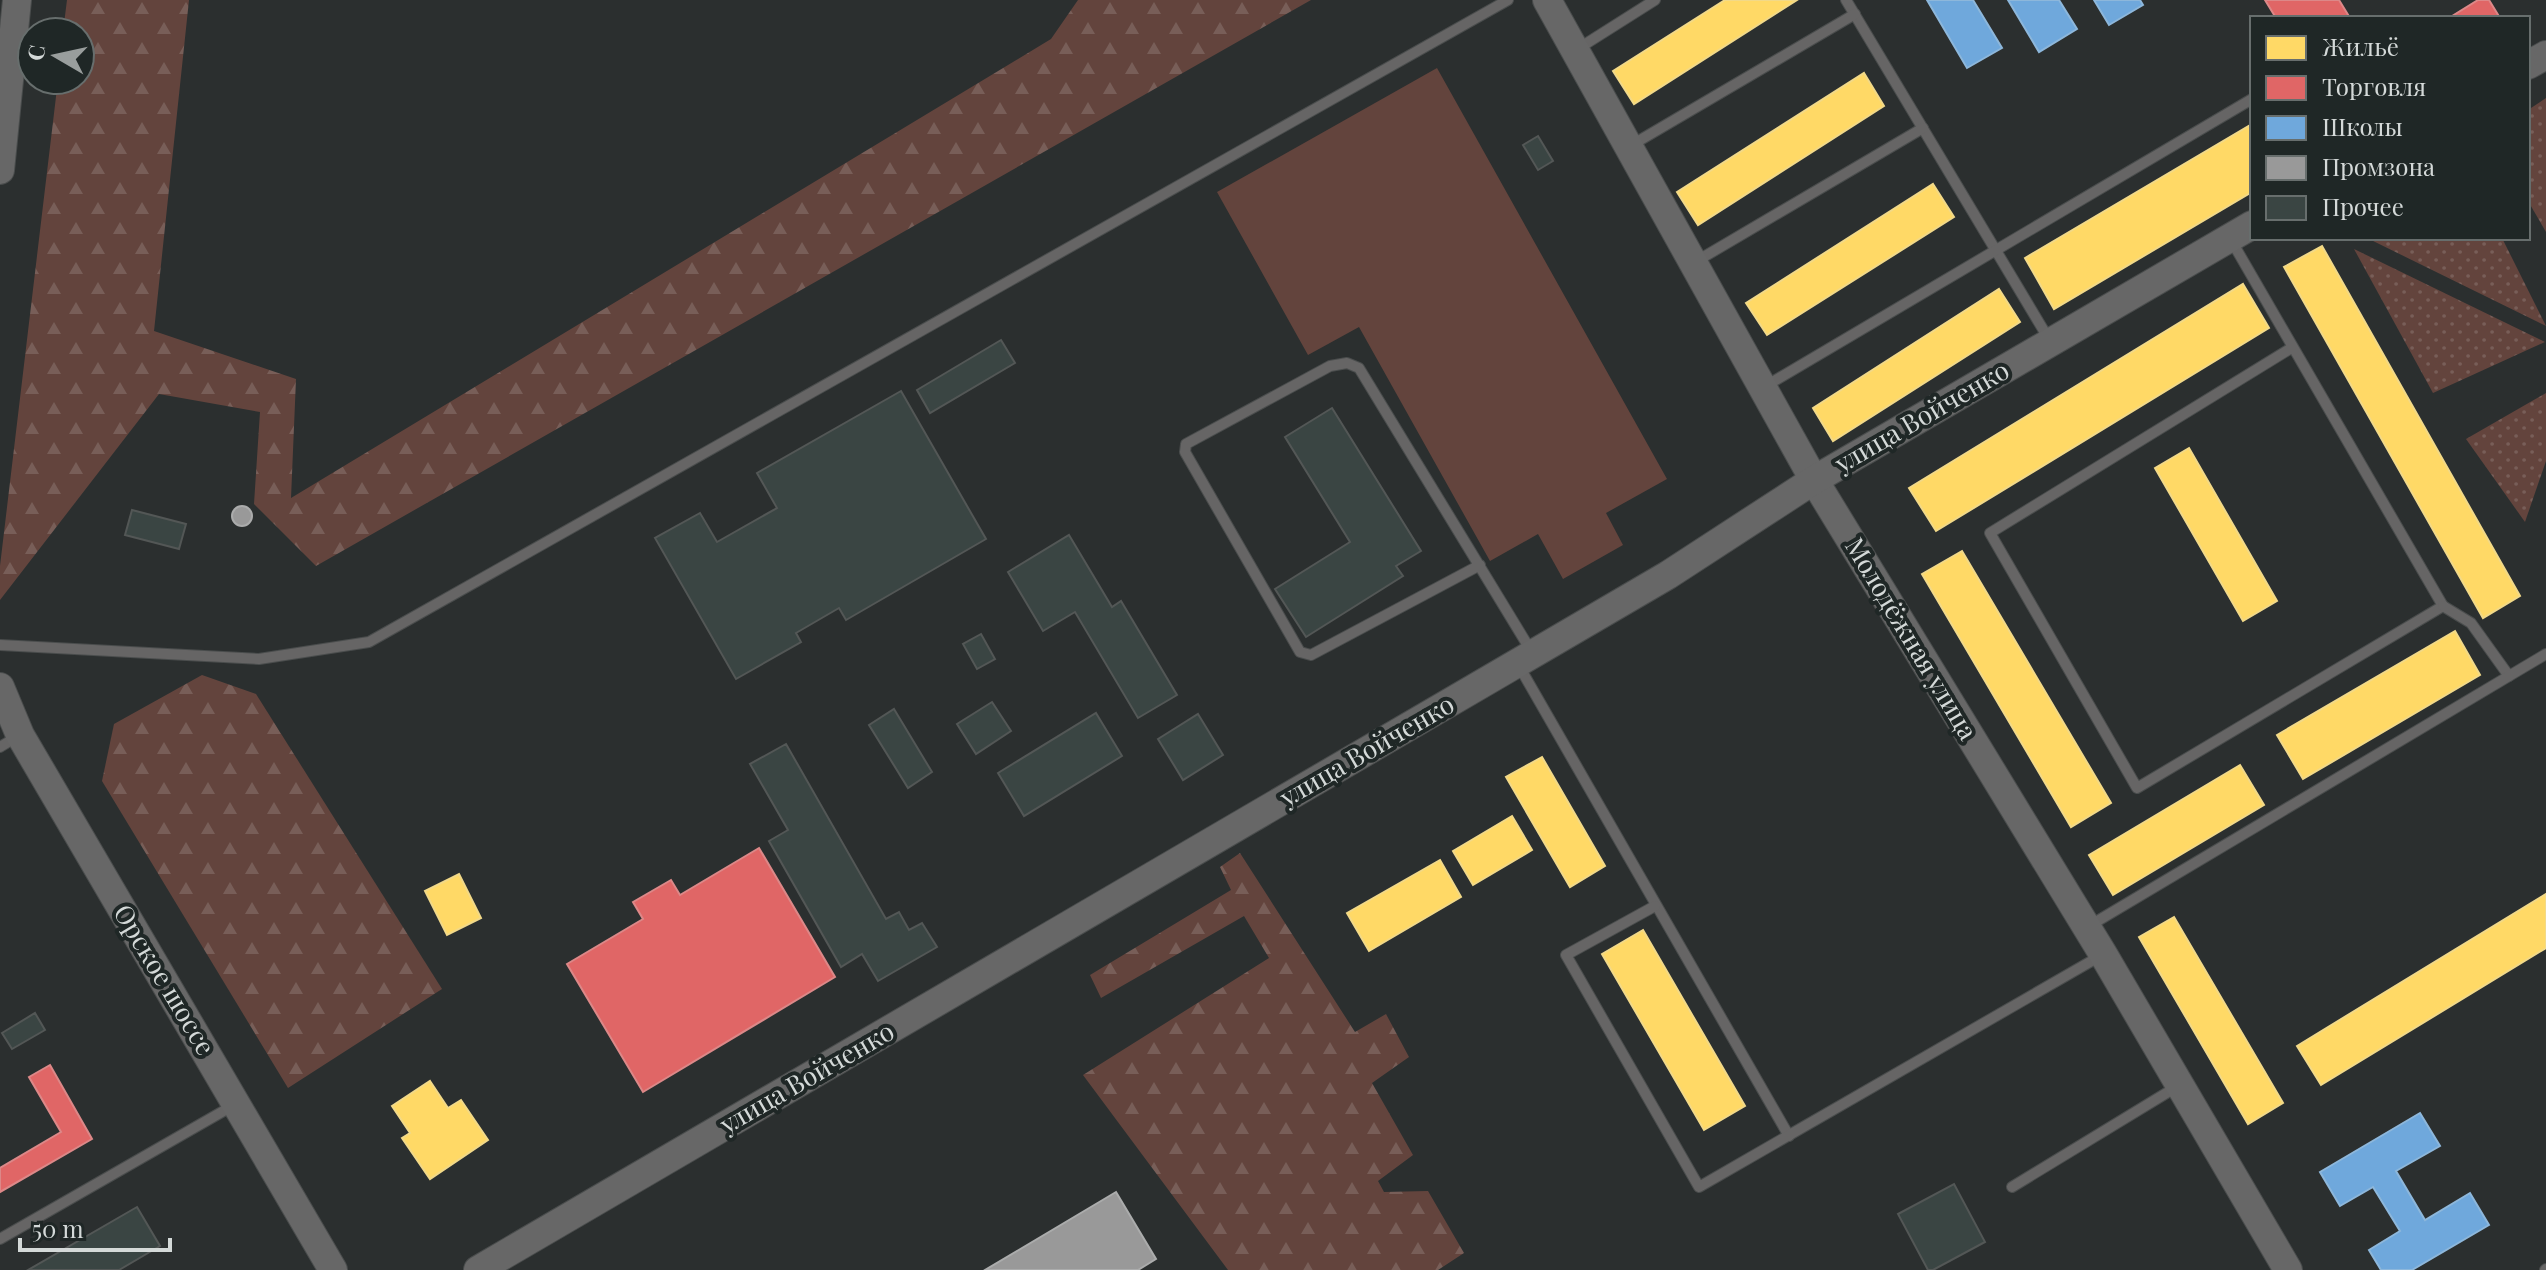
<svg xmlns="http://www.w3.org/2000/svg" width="2546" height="1270" viewBox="0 0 2546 1270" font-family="'Playfair Display',serif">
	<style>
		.grass { fill: url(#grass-dots) }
		.forest { fill: url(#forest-firs) }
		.park { fill: #63443d }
		.homes { fill: #ffd966; stroke: #f2d988; stroke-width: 2 }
		.shops { fill: #e06666; stroke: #dc8888; stroke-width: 2 }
		.schools { fill: #6fa8dc; stroke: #8db7db; stroke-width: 2 }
		.industry { fill: #999; stroke: #abacac; stroke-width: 2 }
		.building { fill: #3a4543; stroke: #535756; stroke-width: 2 }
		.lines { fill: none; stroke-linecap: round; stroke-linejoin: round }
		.lane-casing { stroke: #4a4d4d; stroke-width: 12 }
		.secondary-casing { stroke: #4a4d4d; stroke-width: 30 }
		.lane { stroke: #666565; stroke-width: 10 }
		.secondary { stroke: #676767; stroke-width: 28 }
		.labels { text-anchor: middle; stroke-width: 8; stroke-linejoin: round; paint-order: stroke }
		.street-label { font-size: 26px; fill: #d4d9d8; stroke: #1f2726 }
	</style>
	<defs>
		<pattern id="grass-dots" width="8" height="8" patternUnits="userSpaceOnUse" patternTransform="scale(2)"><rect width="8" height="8" fill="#63443d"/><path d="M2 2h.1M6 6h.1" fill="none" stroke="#785e58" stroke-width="1.8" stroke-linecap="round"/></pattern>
		<pattern id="forest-firs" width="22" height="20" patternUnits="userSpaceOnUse" patternTransform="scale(2)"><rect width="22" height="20" fill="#63443d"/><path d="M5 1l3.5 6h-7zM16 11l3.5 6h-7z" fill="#785e58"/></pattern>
	</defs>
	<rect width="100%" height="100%" fill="#2b2f2f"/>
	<!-- grass -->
	<g class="grass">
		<polygon points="2546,98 2546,232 2528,201 2528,110"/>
		<polygon points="2367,238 2502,238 2546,326"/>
		<polygon points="2354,249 2545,342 2433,393"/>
		<polygon points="2546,393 2546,461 2525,522 2466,439"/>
	</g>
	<!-- forest -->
	<g class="forest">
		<polygon points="67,0 189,0 154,331 296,379 291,498 1051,39 1078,0 1311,0 316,566 254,504 260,412 159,394 0,600 0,566 58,80 80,80 80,32 63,32"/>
		<polygon points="202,675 256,694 442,989 288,1088 102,781 114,724"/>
		<polygon points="1240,853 1355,1032 1386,1014 1409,1057 1372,1083 1413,1155 1378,1181 1384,1192 1428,1191 1464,1253 1438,1270 1228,1270 1083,1075 1269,958 1244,916 1101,998 1090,975 1231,890 1220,867"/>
	</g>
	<!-- park -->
	<polygon class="park" points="1437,68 1667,479 1606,513 1623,545 1563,579 1538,534 1490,561 1359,327 1308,355 1217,192"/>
	<!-- homes -->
	<g class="homes">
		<polygon points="1725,0 1797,0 1634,104 1613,71"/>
		<polygon points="1864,73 1884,106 1698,225 1677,192"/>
		<polygon points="2252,124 2252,192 2054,309 2025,258"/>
		<polygon points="1933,184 1954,217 1767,335 1746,303"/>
		<polygon points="2322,246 2520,596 2483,618 2284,267"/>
		<polygon points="2243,284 2269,328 1936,531 1909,488"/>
		<polygon points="1999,289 2020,322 1833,441 1813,408"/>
		<polygon points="2189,448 2277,601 2243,621 2155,468"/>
		<polygon points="1962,551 2111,803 2071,827 1922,574"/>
		<polygon points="2455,631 2480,675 2303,779 2277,735"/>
		<polygon points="1542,757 1605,866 1570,887 1506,777"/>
		<polygon points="2240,765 2264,805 2113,895 2089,855"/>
		<polygon points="1512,816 1532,850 1473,885 1453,851"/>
		<polygon points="1440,860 1461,897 1369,951 1347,913"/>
		<polygon points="459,874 481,918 447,935 425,891"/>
		<polygon points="2546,894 2546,948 2321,1085 2297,1046"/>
		<polygon points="2174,917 2283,1103 2248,1124 2139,937"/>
		<polygon points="1643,930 1745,1106 1704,1130 1602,954"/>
		<polygon points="430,1081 448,1108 461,1100 488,1140 430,1179 402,1138 410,1133 392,1106"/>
	</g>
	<!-- shops -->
	<g class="shops">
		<polygon points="2265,0 2339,0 2350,18 2276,18"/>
		<polygon points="2478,0 2489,0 2500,18 2449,18"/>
		<polygon points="759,848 835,977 643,1092 567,964 643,919 633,902 671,880 680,895"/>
		<polygon points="50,1065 92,1139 0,1192 0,1168 61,1132 29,1077"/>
	</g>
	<!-- schools -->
	<g class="schools">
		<polygon points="1927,0 1973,0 2002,48 1967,68"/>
		<polygon points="2008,0 2059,0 2077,29 2039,52"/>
		<polygon points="2094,0 2140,0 2143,5 2109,25"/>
		<polygon points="2420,1113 2440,1146 2396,1171 2425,1220 2470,1193 2489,1225 2412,1270 2381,1270 2369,1250 2400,1231 2373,1187 2340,1206 2320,1172"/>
	</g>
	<!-- industry -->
	<g class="industry">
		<circle cx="242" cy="516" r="10"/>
		<polygon points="1116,1192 1156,1259 1138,1270 985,1270"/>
	</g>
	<!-- building -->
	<g class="building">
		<polygon points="1538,136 1553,161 1538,170 1523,145"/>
		<polygon points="1001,340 1015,363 930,413 917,390"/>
		<polygon points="901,391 986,539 846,620 839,608 796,633 801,642 736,679 655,538 700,513 717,542 777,508 757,473"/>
		<polygon points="1332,408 1421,551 1396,566 1403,576 1306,637 1275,589 1350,542 1285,437"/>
		<polygon points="132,510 186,524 179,549 125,535"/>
		<polygon points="1069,535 1112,607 1121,601 1177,695 1138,718 1075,612 1043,631 1008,572"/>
		<polygon points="981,634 995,659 977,669 963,644"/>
		<polygon points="992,702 1011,731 976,754 957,724"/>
		<polygon points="894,709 932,772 908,788 869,725"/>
		<polygon points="1096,713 1122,756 1024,816 998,773"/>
		<polygon points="1198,714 1223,755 1183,780 1158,739"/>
		<polygon points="786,744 886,919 899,912 909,930 922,923 937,947 878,981 862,954 841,967 769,841 788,830 750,764"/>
		<polygon points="35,1013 45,1030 12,1049 2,1033"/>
		<polygon points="1954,1184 1985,1242 1933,1270 1928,1270 1898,1214"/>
		<polygon points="137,1207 160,1246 119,1270 28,1270"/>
	</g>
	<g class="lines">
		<defs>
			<g id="lane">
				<polyline points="1846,0 2050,341"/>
				<polyline points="1576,50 1655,0"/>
				<polyline points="1630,146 1855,14"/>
				<polyline points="2231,240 2443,606 2137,788 1990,533 2293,347"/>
				<polyline points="1695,262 1923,128"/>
				<polyline points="1764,387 2252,99"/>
				<polyline points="1480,565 1311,655 1300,652 1185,452 1186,444 1330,366 1347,363 1359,368 1533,654"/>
				<polyline points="2443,606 2471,623 2509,676"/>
				<polyline points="0,645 259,659 369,642 1508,0"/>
				<polyline points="1519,666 1789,1136"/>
				<polyline points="0,747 18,736"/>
				<polyline points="1655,906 1566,955 1699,1187 2102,955"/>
				<polyline points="2089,926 2546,654"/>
				<polyline points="2012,1187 2178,1086"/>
				<polyline points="0,1239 234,1105"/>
				<polyline points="2545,1270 2546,1269"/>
			</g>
			<g id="secondary">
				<polyline points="1547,0 1814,480 2103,954 2288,1270"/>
				<polyline points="2528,65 2546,55"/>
				<polyline points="0,170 17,0"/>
				<polyline points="0,687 20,735 333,1270"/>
				<polyline points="478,1270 1668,575 1814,480 2252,225"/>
			</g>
		</defs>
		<!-- lane casing -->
		<use href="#lane" class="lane-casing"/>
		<!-- secondary casing -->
		<use href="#secondary" class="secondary-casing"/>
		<!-- lane -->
		<use href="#lane" class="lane"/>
		<!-- secondary -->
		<use href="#secondary" class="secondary"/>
	</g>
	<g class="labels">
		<!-- street labels -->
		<g class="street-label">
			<text transform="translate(1922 417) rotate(-30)" y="9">улица Войченко</text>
			<text transform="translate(1911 639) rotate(59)" y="9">Молодёжная улица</text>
			<text transform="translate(1367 751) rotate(-30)" y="9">улица Войченко</text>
			<text transform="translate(164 980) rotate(59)" y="9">Орское шоссе</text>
			<text transform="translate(807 1078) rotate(-30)" y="9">улица Войченко</text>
		</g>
	</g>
	<!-- legend -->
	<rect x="2250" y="16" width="280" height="224" fill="#1f2726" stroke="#676e6d" stroke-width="2"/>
	<rect x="2266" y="36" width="40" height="24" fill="#ffd966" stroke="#676e6d" stroke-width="2"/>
	<text x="2322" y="56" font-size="24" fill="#d4d9d8">Жильё</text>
	<rect x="2266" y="76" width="40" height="24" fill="#e06666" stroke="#676e6d" stroke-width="2"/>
	<text x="2322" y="96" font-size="24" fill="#d4d9d8">Торговля</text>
	<rect x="2266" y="116" width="40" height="24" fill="#6fa8dc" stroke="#676e6d" stroke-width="2"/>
	<text x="2322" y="136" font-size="24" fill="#d4d9d8">Школы</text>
	<rect x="2266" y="156" width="40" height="24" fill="#999999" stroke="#676e6d" stroke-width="2"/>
	<text x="2322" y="176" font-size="24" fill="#d4d9d8">Промзона</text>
	<rect x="2266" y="196" width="40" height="24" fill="#3a4543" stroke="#676e6d" stroke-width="2"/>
	<text x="2322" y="216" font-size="24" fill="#d4d9d8">Прочее</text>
	<!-- north arrow -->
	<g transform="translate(56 56) rotate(279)"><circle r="38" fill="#1f2726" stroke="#676e6d" stroke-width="2"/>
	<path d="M0-6L14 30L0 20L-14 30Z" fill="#999e9d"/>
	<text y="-12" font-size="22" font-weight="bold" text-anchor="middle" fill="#d4d9d8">С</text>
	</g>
	<!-- scale -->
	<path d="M20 1238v12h150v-12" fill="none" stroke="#d4d9d8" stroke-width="4"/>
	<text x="32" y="1238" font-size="24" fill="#d4d9d8" stroke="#1f2726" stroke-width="6" paint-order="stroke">50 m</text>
</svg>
